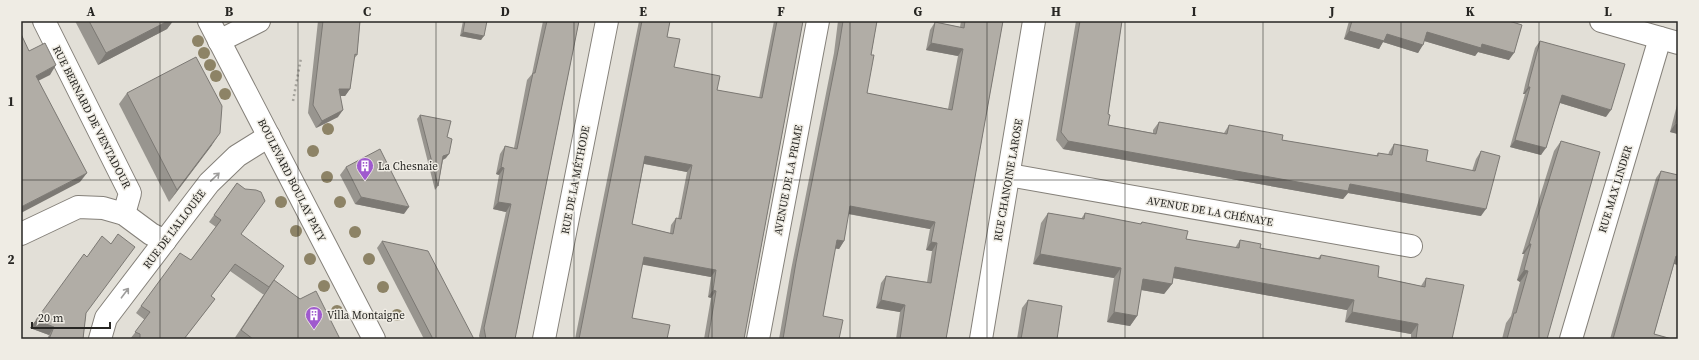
<svg xmlns="http://www.w3.org/2000/svg" width="1699" height="360" viewBox="0 0 1699 360" font-family="'Source Serif 4',serif">
	<style>
		.lines { fill: none; stroke-linecap: round; stroke-linejoin: round }
		.street-casing { stroke: #85817a; stroke-width: 24 }
		.secondary-casing { stroke: #85817a; stroke-width: 24 }
		.path { stroke: #a5a39c; stroke-width: 2.5; stroke-dasharray: 2 3; stroke-linecap: butt }
		.street { stroke: #fff; stroke-width: 22 }
		.secondary { stroke: #fff; stroke-width: 22 }
		.tree { fill: #8d8366 }
		.wall { fill: #98958f; fill-rule: evenodd }
		.shaded-wall { fill: #7c7974 }
		.building { fill: #b1ada6; stroke: #7c7974; fill-rule: evenodd }
		.oneway { stroke: #9e9d9c }
		.grid { fill: none; stroke: #272623; stroke-width: 1; stroke-opacity: 0.55 }
		.labels { text-anchor: middle; stroke-width: 3; stroke-linejoin: round; paint-order: stroke }
		.street-label { font-size: 11px; fill: #272623; stroke: #efece4 }
		.poi-label { font-size: 11px; fill: #272623; stroke: #efece4; text-anchor: start }
		.neatline { fill: none; stroke: #272623; stroke-width: 1.5 }
		.grid-label { font-size: 13px; text-anchor: middle; font-weight: bold; fill: #272623 }
	</style>
	<rect width="100%" height="100%" fill="#e2dfd7"/>
	<g class="lines">
		<defs>
			<g id="street">
				<polyline points="44,21 130,193 124,214"/>
				<polyline points="1601,21 1678,43"/>
				<polyline points="219,41 259,21"/>
				<polyline points="1009,175 1411,246"/>
				<polyline points="21,234 78,207 103,208 124,214 151,234 165,241"/>
				<polyline points="100,339 106,318 209,183 237,156 269,136"/>
				<polyline points="544,339 607,21"/>
				<polyline points="758,339 818,21"/>
				<polyline points="981,339 1034,21"/>
				<polyline points="1571,339 1660,38"/>
			</g>
			<polyline id="secondary" points="209,21 374,339"/>
		</defs>
		<!-- street casing -->
		<use href="#street" class="street-casing"/>
		<!-- secondary casing -->
		<use href="#secondary" class="secondary-casing"/>
		<!-- path -->
		<polyline class="path" points="293,101 301,58"/>
		<!-- street -->
		<use href="#street" class="street"/>
		<!-- secondary -->
		<use href="#secondary" class="secondary"/>
	</g>
	<!-- trees -->
	<g class="tree">
		<circle cx="198" cy="41" r="6"/>
		<circle cx="204" cy="53" r="6"/>
		<circle cx="210" cy="65" r="6"/>
		<circle cx="216" cy="76" r="6"/>
		<circle cx="225" cy="94" r="6"/>
		<circle cx="328" cy="129" r="6"/>
		<circle cx="313" cy="151" r="6"/>
		<circle cx="327" cy="177" r="6"/>
		<circle cx="281" cy="202" r="6"/>
		<circle cx="340" cy="202" r="6"/>
		<circle cx="296" cy="231" r="6"/>
		<circle cx="355" cy="232" r="6"/>
		<circle cx="310" cy="259" r="6"/>
		<circle cx="369" cy="259" r="6"/>
		<circle cx="324" cy="286" r="6"/>
		<circle cx="383" cy="287" r="6"/>
		<circle cx="337" cy="311" r="6"/>
		<circle cx="397" cy="315" r="6"/>
	</g>
	<!-- wall -->
	<g class="wall">
		<polygon points="75,21 173,21 167,29 98,65"/>
		<polygon points="318,21 361,21 360,23 357,55 354,59 350,89 345,96 340,96 338,117 316,128 308,113"/>
		<polygon points="463,21 487,21 481,40 460,36"/>
		<polygon points="543,21 579,21 515,339 480,339 479,336 506,212 493,209 499,175 496,174 500,154 505,146 514,148 527,80 532,74"/>
		<path d="M639,21H670L667,37L674,67L717,90L759,98L774,21H803L744,339H704L711,298L708,297L711,277L642,264L632,318L667,339H575ZM644,164L687,172L678,219L676,218L671,225L670,233L632,224Z"/>
		<polygon points="838,21 877,21 871,55 867,93 948,109 958,56 926,50 930,30 935,22 960,27 961,21 1003,21 946,339 896,339 900,312 876,308 881,283 886,276 927,282 932,251 926,250 930,229 848,214 844,241 839,249 835,248 823,316 839,339 779,339 791,270 834,53"/>
		<polygon points="1076,21 1122,21 1108,114 1108,125 1153,133 1153,130 1159,122 1224,133 1229,125 1282,140 1376,156 1378,153 1388,155 1389,152 1394,144 1426,161 1472,171 1476,159 1481,151 1481,216 1348,193 1343,199 1063,149 1056,140"/>
		<polygon points="1349,21 1509,21 1509,60 1478,52 1475,56 1424,41 1418,53 1383,42 1379,49 1344,39"/>
		<polygon points="1540,41 1606,117 1560,103 1541,155 1510,147 1525,94 1523,94 1525,85 1535,48"/>
		<polygon points="127,93 212,145 169,202 119,104"/>
		<polygon points="1678,101 1678,134 1670,132"/>
		<polygon points="420,115 447,137 446,158 443,160 438,186 435,190 417,119"/>
		<polygon points="1561,141 1547,339 1502,339 1506,323 1511,316 1520,282 1517,280 1524,254 1522,254 1554,151"/>
		<polygon points="346,167 404,214 355,204 340,175"/>
		<polygon points="1661,171 1678,265 1674,264 1654,334 1672,339 1610,339 1656,178"/>
		<polygon points="237,183 241,235 272,283 340,339 234,339 264,294 264,295 230,271 211,296 215,299 184,339 130,339 145,320 136,313 141,306 191,260 216,227 209,222"/>
		<polygon points="1048,213 1081,219 1085,213 1140,224 1142,222 1186,239 1235,248 1240,240 1260,248 1318,258 1321,255 1378,277 1421,286 1426,278 1452,339 1411,339 1411,334 1345,322 1347,310 1173,278 1172,284 1164,294 1141,290 1137,316 1130,326 1107,322 1114,278 1033,264 1041,223"/>
		<polygon points="382,241 474,339 424,339 377,248"/>
		<polygon points="87,257 86,314 83,339 47,339 49,335 30,328"/>
		<polygon points="1028,300 1057,339 1017,339 1022,308"/>
	</g>
	<!-- shaded-wall -->
	<g class="shaded-wall">
		<polygon points="168,21 173,21 167,29 98,65 106,53"/>
		<polygon points="1349,31 1387,34 1423,45 1418,53 1383,42 1379,49 1344,39"/>
		<polygon points="463,32 484,36 481,40 460,36"/>
		<polygon points="1427,32 1482,44 1514,53 1509,60 1478,52 1475,56 1421,40"/>
		<polygon points="931,43 963,49 958,56 926,50"/>
		<polygon points="56,65 50,75 30,85 36,76"/>
		<polygon points="1528,87 1530,87 1525,94 1523,94"/>
		<polygon points="339,89 350,89 345,96 334,96"/>
		<polygon points="1562,95 1611,110 1606,117 1557,102"/>
		<polygon points="343,110 338,117 316,128 322,121"/>
		<polygon points="1675,124 1678,125 1678,134 1670,132"/>
		<polygon points="220,133 212,145 169,202 177,190"/>
		<polygon points="1515,140 1546,148 1541,155 1510,147"/>
		<polygon points="1068,141 1350,184 1486,209 1481,216 1348,193 1343,199 1063,149"/>
		<polygon points="449,154 446,158 440,161 443,156"/>
		<polygon points="645,156 692,165 687,172 640,163"/>
		<polygon points="501,167 504,168 499,175 496,174"/>
		<polygon points="87,173 80,182 21,213 21,207"/>
		<polygon points="361,197 409,207 404,214 355,204"/>
		<polygon points="498,202 511,204 506,212 493,209"/>
		<polygon points="850,206 935,222 930,229 844,213"/>
		<polygon points="837,240 844,241 839,249 832,248"/>
		<polygon points="931,242 937,243 932,251 926,250"/>
		<polygon points="1529,244 1531,244 1524,254 1522,254"/>
		<polygon points="1040,254 1121,268 1114,278 1033,264"/>
		<polygon points="1676,256 1678,256 1678,265 1671,263"/>
		<polygon points="644,257 716,270 711,277 639,264"/>
		<polygon points="1175,267 1354,300 1347,310 1168,277"/>
		<polygon points="1524,270 1528,271 1520,282 1517,280"/>
		<polygon points="1143,279 1172,284 1164,294 1136,289"/>
		<polygon points="713,290 716,291 711,298 708,297"/>
		<polygon points="881,300 905,305 900,312 876,308"/>
		<polygon points="1114,312 1137,316 1130,326 1107,322"/>
		<polygon points="1352,312 1418,324 1411,334 1345,322"/>
		<polygon points="36,320 54,327 49,335 30,328"/>
	</g>
	<!-- building -->
	<g class="building">
		<polygon points="89,21 168,21 106,53"/>
		<polygon points="323,21 360,21 357,55 355,54 350,89 339,89 343,110 322,121 313,105"/>
		<polygon points="465,21 487,21 484,36 463,32"/>
		<polygon points="547,21 579,21 515,339 486,339 484,328 511,204 498,202 504,168 501,167 505,146 517,149 533,73 535,73"/>
		<path d="M642,21H670L667,37L680,39L674,67L720,76L717,90L762,98L777,21H803L744,339H708L716,291L713,290L716,270L644,257L632,318L670,325L667,339H579ZM645,156L692,165L681,219L676,218L673,234L632,224Z"/>
		<polygon points="843,21 877,21 871,55 874,55 867,93 952,110 963,49 931,43 935,22 964,28 965,21 1003,21 946,339 900,339 905,305 881,300 886,276 931,283 937,243 931,242 935,222 850,206 844,241 837,240 823,316 843,320 839,339 783,339 796,262 839,46"/>
		<polygon points="1080,21 1122,21 1108,114 1110,115 1108,125 1156,134 1159,122 1227,134 1229,125 1283,135 1282,140 1378,156 1378,153 1392,155 1394,144 1428,150 1426,161 1475,171 1481,151 1500,156 1486,209 1350,184 1348,191 1068,141 1061,132"/>
		<polygon points="1352,21 1509,21 1522,25 1514,53 1482,44 1481,48 1427,32 1423,45 1387,34 1384,41 1349,31"/>
		<polygon points="21,34 29,51 45,43 56,65 36,76 87,173 21,207"/>
		<polygon points="1540,41 1625,64 1611,110 1562,95 1546,148 1515,140 1530,87 1528,87 1530,78"/>
		<polygon points="196,57 222,106 220,133 177,190 127,93"/>
		<polygon points="1678,113 1678,125 1675,124"/>
		<polygon points="420,115 451,121 447,137 452,139 449,154 443,156 438,186"/>
		<polygon points="1561,141 1600,152 1547,339 1507,339 1514,313 1516,313 1528,271 1524,270 1531,244 1529,244"/>
		<polygon points="380,149 409,207 361,197 346,167"/>
		<polygon points="1661,171 1678,175 1678,256 1676,256 1654,334 1672,339 1613,339"/>
		<polygon points="237,183 245,189 256,190 261,192 265,201 241,234 284,266 269,287 235,264 211,296 215,299 184,339 140,339 140,334 135,332 150,312 141,306 180,253 191,260 221,220 214,215"/>
		<polygon points="1048,213 1084,219 1085,213 1141,224 1142,222 1188,231 1186,239 1239,248 1240,240 1261,244 1260,248 1320,259 1321,255 1379,266 1378,277 1425,287 1426,278 1464,285 1452,339 1416,339 1418,324 1352,312 1354,300 1175,267 1172,284 1143,279 1137,316 1114,312 1121,268 1040,254"/>
		<polygon points="118,234 135,247 86,313 83,339 49,339 54,327 36,320 84,254 87,257 102,236 111,244"/>
		<polygon points="382,241 428,251 474,339 433,339"/>
		<polygon points="274,280 300,299 316,291 340,339 253,339 241,330"/>
		<polygon points="1028,300 1062,306 1057,339 1021,339"/>
	</g>
	<!-- one-way arrows -->
	<defs><path id="oneway-shaft" d="M-6 0H5M1.5-3L5.5 0L1.5 3" fill="none" stroke-width="1.6" stroke-linecap="round" stroke-linejoin="round"/></defs>
	<g class="oneway">
		<use href="#oneway-shaft" transform="translate(215 177) rotate(-44)"/>
		<use href="#oneway-shaft" transform="translate(125 293) rotate(-53)"/>
	</g>
	<!-- grid -->
	<path class="grid" d="M160,21V339M298,21V339M436,21V339M574,21V339M712,21V339M850,21V339M987,21V339M1125,21V339M1263,21V339M1401,21V339M1539,21V339M21,180H1678"/>
	<!-- icons -->
	<defs>
		<symbol id="building-pin" viewBox="-11 -11 22 30"><path d="M0 17L-7.5 6A9.5 9.5 0 1 1 7.5 6Z" fill="#9f5ace" stroke="#efece4"/><path d="M-4-6H4V6H1V3H-1V6H-4ZM-2.5-4.3h1.7v1.8h-1.7ZM.8-4.3h1.7v1.8H.8ZM-2.5-1h1.7V.8h-1.7ZM.8-1h1.7V.8H.8Z" fill="#fff"/></symbol>
	</defs>
	<g fill-rule="evenodd">
		<use href="#building-pin" x="355" y="156" width="20" height="27"/>
		<use href="#building-pin" x="304" y="305" width="20" height="27"/>
	</g>
	<g class="labels">
		<!-- street labels -->
		<g class="street-label">
			<text transform="translate(92 117) rotate(63)" y="4">RUE BERNARD DE VENTADOUR</text>
			<text transform="translate(292 180) rotate(63)" y="4">BOULEVARD BOULAY PATY</text>
			<text transform="translate(575 180) rotate(-79)" y="4">RUE DE LA MÉTHODE</text>
			<text transform="translate(788 180) rotate(-79)" y="4">AVENUE DE LA PRIME</text>
			<text transform="translate(1008 180) rotate(-80)" y="4">RUE CHANOINE LAROSE</text>
			<text transform="translate(1615 189) rotate(-73)" y="4">RUE MAX LINDER</text>
			<text transform="translate(1210 211) rotate(10)" y="4">AVENUE DE LA CHÉNAYE</text>
			<text transform="translate(174 229) rotate(-53)" y="4">RUE DE L'ALLOUÉE</text>
		</g>
		<!-- poi labels -->
		<g class="poi-label">
			<text x="378" y="170">La Chesnaie</text>
			<text x="327" y="319">Villa Montaigne</text>
		</g>
	</g>
	<!-- border -->
	<rect width="1699" height="360" fill="none" stroke="#efece4" stroke-width="44"/>
	<!-- scale -->
	<path d="M32 322v6h78v-6" fill="none" stroke="#272623" stroke-width="2"/>
	<text x="38" y="322" font-size="12" fill="#272623" stroke="#efece4" stroke-width="3" paint-order="stroke">20 m</text>
	<rect x="22" y="22" width="1655" height="316" class="neatline"/>
	<g class="grid-label">
		<text x="91" y="16">A</text>
		<text x="229" y="16">B</text>
		<text x="367" y="16">C</text>
		<text x="505" y="16">D</text>
		<text x="643" y="16">E</text>
		<text x="781" y="16">F</text>
		<text x="918" y="16">G</text>
		<text x="1056" y="16">H</text>
		<text x="1194" y="16">I</text>
		<text x="1332" y="16">J</text>
		<text x="1470" y="16">K</text>
		<text x="1608" y="16">L</text>
		<text x="11" y="106">1</text>
		<text x="11" y="264">2</text>
	</g>
</svg>
